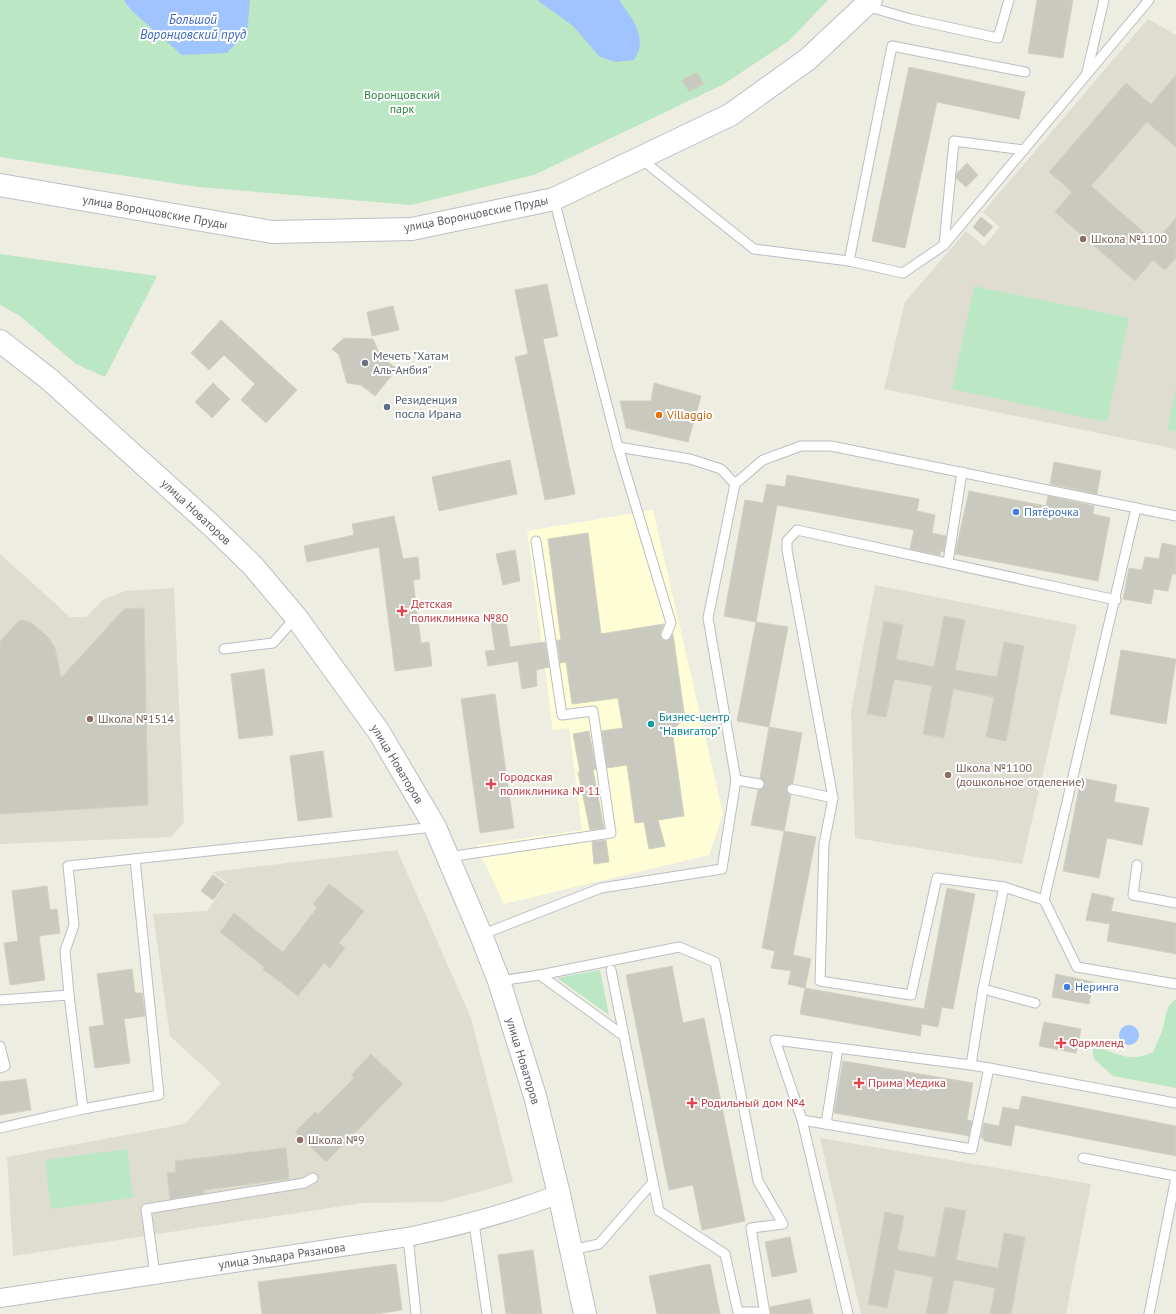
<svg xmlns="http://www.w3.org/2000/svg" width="1176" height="1314" viewBox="0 0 1176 1314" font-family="'PT Sans',sans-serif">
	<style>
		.commercial { fill: #fffdd5 }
		.education { fill: #deddd0 }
		.green { fill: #bce7c4 }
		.water { fill: #a0c4ff }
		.building { fill: #cac9c0; stroke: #d2d0bf }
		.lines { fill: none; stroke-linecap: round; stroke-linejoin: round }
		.lane-casing { stroke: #bcbdc4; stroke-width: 11 }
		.street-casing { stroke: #bcbdc4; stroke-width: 20 }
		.secondary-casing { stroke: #bcbec6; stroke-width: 24 }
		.lane { stroke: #fff; stroke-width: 9 }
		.street { stroke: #fff; stroke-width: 18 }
		.secondary { stroke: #fff; stroke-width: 22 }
		.education-dot { fill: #8d6e63; stroke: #fff; stroke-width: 1.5 }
		.worship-dot { fill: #6b7280; stroke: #fff; stroke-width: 1.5 }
		.service-dot { fill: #5c6f8a; stroke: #fff; stroke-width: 1.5 }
		.food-dot { fill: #e8710a; stroke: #fff; stroke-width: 1.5 }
		.shop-dot { fill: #3f7fe0; stroke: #fff; stroke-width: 1.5 }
		.health-dot { fill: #e0444e; stroke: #fff; stroke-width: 1.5 }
		.culture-dot { fill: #0f9aa8; stroke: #fff; stroke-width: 1.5 }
		.labels { text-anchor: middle; stroke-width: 4; stroke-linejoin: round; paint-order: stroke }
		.park-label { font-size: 12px; fill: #308443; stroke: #fff }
		.street-label { font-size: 12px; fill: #5a5c63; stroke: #fff }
		.education-label { font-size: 12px; fill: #785e54; stroke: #fff; text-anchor: start }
		.worship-label { font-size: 12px; fill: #5b616d; stroke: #fff; text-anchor: start }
		.service-label { font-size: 12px; fill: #4e5e75; stroke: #fff; text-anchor: start }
		.food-label { font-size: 12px; fill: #c56008; stroke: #fff; text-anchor: start }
		.shop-label { font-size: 12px; fill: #366cbe; stroke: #fff; text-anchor: start }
		.health-label { font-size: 12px; fill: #be3a42; stroke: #fff; text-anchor: start }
		.culture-label { font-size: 12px; fill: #0d838f; stroke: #fff; text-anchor: start }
		.water-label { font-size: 13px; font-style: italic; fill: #3d68c8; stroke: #fff }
	</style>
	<rect width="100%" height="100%" fill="#eeede1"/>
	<!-- commercial -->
	<polygon class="commercial" points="653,510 723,814 709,855 504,904 476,845 582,830 569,728 553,730 527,531"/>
	<!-- education -->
	<g class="education">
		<polygon points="1148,19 1176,35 1176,449 884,389 905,302 966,231 984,246 1000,227 983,212"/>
		<polygon points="0,554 70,617 86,617 103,600 125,591 174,588 184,822 171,837 0,844"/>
		<polygon points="875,585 1077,625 1022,864 855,838 851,711"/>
		<polygon points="397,850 471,1018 513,1182 442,1202 362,1203 13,1256 7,1157 185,1124 221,1083 170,1036 153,914 207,911 227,883 212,872"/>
		<polygon points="820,1138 1091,1184 1066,1314 861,1314"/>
	</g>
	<!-- green -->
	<g class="green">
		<polygon points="0,0 828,0 790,40 724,84 534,175 411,205 199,187 0,157"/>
		<polygon points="0,254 157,276 105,377 76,364 20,316 0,305"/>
		<polygon points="974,286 1129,318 1107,422 952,389"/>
		<polygon points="1176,387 1176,432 1167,430"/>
		<polygon points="600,970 609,1015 557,978"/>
		<path d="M1176,999V1088L1113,1076L1094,1059L1092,1047C1117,1050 1126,1065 1153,1052C1156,1044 1161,1036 1163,1028C1166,1016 1165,1007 1176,999Z"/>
		<polygon points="127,1149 133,1198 51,1209 45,1160"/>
	</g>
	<!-- water -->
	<g class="water">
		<polygon points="124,0 250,0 247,32 227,53 182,55 131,10"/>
		<path d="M537,0H619C632,18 649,39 634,60L616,62L600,57L573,26Z"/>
		<circle cx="1129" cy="1035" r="10"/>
	</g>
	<!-- building -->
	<g class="building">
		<polygon points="1037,0 1073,0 1063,58 1028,53"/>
		<polygon points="909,67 1025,92 1019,119 937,102 905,248 872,241"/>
		<polygon points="697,72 704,84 689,92 682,80"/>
		<polygon points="1176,75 1176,147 1147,122 1091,186 1155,242 1176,218 1176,258 1165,270 1153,260 1135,281 1055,212 1072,192 1049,172 1126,83 1151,104"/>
		<polygon points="967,163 978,175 966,187 956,178 957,173"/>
		<polygon points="981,217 993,227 984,237 973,227"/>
		<polygon points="547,284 558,336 543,339 575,494 545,500 515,357 528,354 515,290"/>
		<polygon points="393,306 399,330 372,336 367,312"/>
		<polygon points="221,320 297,390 266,423 241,400 255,384 224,355 209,370 191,353"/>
		<polygon points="344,338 373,339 381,357 397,369 375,396 361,385 347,383 339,355 332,349"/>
		<polygon points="213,383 230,399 212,418 195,402"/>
		<polygon points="654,383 701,396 688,442 626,428 620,401 651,401"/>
		<polygon points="510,460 517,494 439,511 432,477"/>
		<polygon points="1054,462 1101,471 1097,494 1050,484"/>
		<polygon points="787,475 919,499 917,511 935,515 932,533 946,536 944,552 941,551 940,555 910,549 914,530 777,505 756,622 724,616 745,500 763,503 767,484 785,487"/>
		<polygon points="969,491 1046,506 1048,496 1094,506 1093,514 1110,518 1098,581 955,554"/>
		<polygon points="394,516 403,559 418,557 420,579 413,580 421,643 429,642 432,666 395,671 379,547 307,562 304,546 354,535 352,524"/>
		<polygon points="588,533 601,634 664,624 660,633 662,639 667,641 673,634 685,719 672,730 684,816 658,820 665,846 649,849 644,822 635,823 627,765 607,768 602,731 623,728 618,698 572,704 566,662 560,663 557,640 561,640 548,539"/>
		<polygon points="1162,543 1176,546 1176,574 1172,574 1168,591 1154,589 1151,604 1123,599 1129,568 1142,570 1145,557 1159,559"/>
		<polygon points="515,550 520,581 503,585 496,554"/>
		<polygon points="144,608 148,805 0,814 0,641 20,620 30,622 48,637 55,648 61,678 124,609"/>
		<polygon points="505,613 510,647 545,642 549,667 536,670 537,686 522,689 518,661 488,666 485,651 495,650 490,616"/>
		<polygon points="944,616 965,620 955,670 997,677 1004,642 1024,646 1006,741 986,737 994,697 953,689 944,738 923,734 932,686 894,679 886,717 867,714 884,621 903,625 896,659 934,667"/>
		<polygon points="756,622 788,627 769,727 737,721"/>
		<polygon points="1121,650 1176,659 1166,724 1110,714"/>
		<polygon points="264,669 273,735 239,739 231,674"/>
		<polygon points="495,694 514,828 480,833 461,699"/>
		<polygon points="769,727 802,733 793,783 788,785 786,788 788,793 791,795 784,831 751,825 758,790 761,789 765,785 764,782 760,778"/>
		<polygon points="589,731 596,769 593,770 604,828 590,830 578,772 580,772 573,734"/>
		<polygon points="323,751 332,817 298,821 290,756"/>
		<polygon points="1081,778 1117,785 1114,802 1149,808 1142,845 1107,838 1099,878 1063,871"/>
		<polygon points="784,831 816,837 793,955 811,959 805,988 788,984 791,971 771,968 775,951 762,948"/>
		<polygon points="606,840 609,862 594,864 592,842"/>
		<polygon points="213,875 225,884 213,900 201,891"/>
		<polygon points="329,884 364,911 339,943 345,948 330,968 324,963 298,996 263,969 264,967 220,932 234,913 283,952 317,908 313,904"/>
		<polygon points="47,886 50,910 57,909 60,933 39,936 45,980 10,985 4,943 18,941 12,891"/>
		<polygon points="947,888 975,894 953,1009 942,1007 938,1027 922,1024 920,1036 800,1014 805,988 924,1009"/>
		<polygon points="1092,893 1114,898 1111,911 1176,923 1176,954 1107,941 1110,924 1086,920"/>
		<polygon points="672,966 683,1023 704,1018 745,1221 702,1230 693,1185 669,1190 626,975"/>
		<polygon points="132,969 135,993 142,993 145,1016 124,1019 130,1063 95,1068 89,1027 104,1025 97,974"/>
		<polygon points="1056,974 1093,982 1089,1004 1052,997"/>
		<polygon points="1044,1022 1081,1029 1076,1053 1039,1046"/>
		<polygon points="371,1054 403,1084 326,1162 295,1132 315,1112 318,1114 354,1078 351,1075"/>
		<polygon points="843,1061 973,1083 967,1120 972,1121 969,1136 834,1113"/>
		<polygon points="26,1079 31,1110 0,1115 0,1082"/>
		<polygon points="1022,1096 1176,1126 1176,1156 1015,1125 1011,1146 984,1141 984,1138 981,1138 984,1123 999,1126 1003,1107 1019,1110"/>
		<polygon points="286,1148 289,1179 204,1190 205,1193 170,1199 167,1173 176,1172 175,1161"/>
		<polygon points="945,1207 966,1211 956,1260 998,1268 1004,1233 1025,1237 1011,1314 990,1314 995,1288 954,1280 947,1314 926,1314 933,1277 895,1270 887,1308 868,1304 885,1212 904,1216 897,1250 935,1257"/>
		<polygon points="790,1237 797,1272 772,1277 765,1242"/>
		<polygon points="533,1250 542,1314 506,1314 498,1255"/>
		<polygon points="396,1264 402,1310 376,1314 262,1314 258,1282"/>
		<polygon points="710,1264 720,1314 657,1314 649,1276"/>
		<polygon points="810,1299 813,1314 771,1314 770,1307"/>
	</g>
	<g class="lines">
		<defs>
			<g id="lane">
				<polyline points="866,6 911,19 998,38 1009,0"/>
				<polyline points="1087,72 1104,0"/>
				<polyline points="641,159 754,249 849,261 903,273 944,245 1149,0"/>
				<polyline points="554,199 618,447 690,459 721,469 735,484 763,460 801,446 831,446 1176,516"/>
				<polyline points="944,245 954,141 1024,150"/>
				<polyline points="849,261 892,46 1025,72"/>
				<polyline points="618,447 671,623 666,635"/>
				<polyline points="735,484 708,618 736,780"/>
				<polyline points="948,562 962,472"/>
				<polyline points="224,649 273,643 296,617"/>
				<polyline points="792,789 833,798 824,844 820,981 911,995 937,878 1004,887 1044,900 1077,967 1176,984"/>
				<polyline points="833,798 787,550 787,541 797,530 1116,600"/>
				<polyline points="448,857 611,833 593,711 562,715 536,541"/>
				<polyline points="1137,865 1133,895 1176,903"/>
				<polyline points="1044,900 1136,508"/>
				<polyline points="481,935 601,888 722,869 736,780 759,784"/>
				<polyline points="540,975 679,947 715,962 758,1181 783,1224 751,1228 765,1314"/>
				<polyline points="499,981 540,975 624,1036"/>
				<polyline points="983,989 1035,1003"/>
				<polyline points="69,995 65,951 74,925 68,866 434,827"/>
				<polyline points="0,1000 69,995 83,1109 159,1095 135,859"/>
				<polyline points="0,1046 5,1066 0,1068"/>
				<polyline points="989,1068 1176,1103"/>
				<polyline points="802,1120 972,1149 989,1068 971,1065 983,989 1004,887"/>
				<polyline points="826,1124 838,1048"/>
				<polyline points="0,1128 83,1109"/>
				<polyline points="1083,1158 1176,1176"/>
				<polyline points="653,1182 659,1211 725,1254 738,1312 765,1312"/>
				<polyline points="474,1223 487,1314"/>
				<polyline points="408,1237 416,1314"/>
				<polyline points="571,1250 599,1244 653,1182 611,970"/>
				<polyline points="155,1275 146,1209 304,1183 313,1178"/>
				<polyline points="848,1314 802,1120 775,1040 971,1065"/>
				<polyline points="1149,1314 1176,1177"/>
			</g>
			<path id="street" d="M0,1298L408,1237C460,1226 510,1213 559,1194"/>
			<g id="secondary">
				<polyline points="0,185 272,232 412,229 554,199 730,115 808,59 871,0"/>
				<polyline points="0,341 49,379 212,526 253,566 296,617 379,732 435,827 481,935 499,981 535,1096 559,1194 585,1314"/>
			</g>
		</defs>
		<!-- lane casing -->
		<use href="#lane" class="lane-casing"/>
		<!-- street casing -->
		<use href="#street" class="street-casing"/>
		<!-- secondary casing -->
		<use href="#secondary" class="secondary-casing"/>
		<!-- lane -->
		<use href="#lane" class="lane"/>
		<!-- street -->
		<use href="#street" class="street"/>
		<!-- secondary -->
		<use href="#secondary" class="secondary"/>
	</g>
	<!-- markers -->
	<g class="education-dot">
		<circle cx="1083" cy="239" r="4"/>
		<circle cx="90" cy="719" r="4"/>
		<circle cx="948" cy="775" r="4"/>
		<circle cx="300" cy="1140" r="4"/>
	</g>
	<circle class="worship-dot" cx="365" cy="363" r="4"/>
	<circle class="service-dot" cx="387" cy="407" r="4"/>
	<circle class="food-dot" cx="659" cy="415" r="4"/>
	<g class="shop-dot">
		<circle cx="1016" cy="512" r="4"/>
		<circle cx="1067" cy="987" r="4"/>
	</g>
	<g class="health-dot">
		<path d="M400 605h4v4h4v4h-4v4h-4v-4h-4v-4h4z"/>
		<path d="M489 778h4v4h4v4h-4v4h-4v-4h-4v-4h4z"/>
		<path d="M1059 1037h4v4h4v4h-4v4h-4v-4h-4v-4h4z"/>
		<path d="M857 1077h4v4h4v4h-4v4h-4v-4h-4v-4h4z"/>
		<path d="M690 1097h4v4h4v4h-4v4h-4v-4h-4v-4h4z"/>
	</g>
	<circle class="culture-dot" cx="651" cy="724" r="4"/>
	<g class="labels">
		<!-- park labels -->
		<g class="park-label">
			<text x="402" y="99">Воронцовский<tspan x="402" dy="14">парк</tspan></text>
		</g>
		<!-- street labels -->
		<g class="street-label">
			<text transform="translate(155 212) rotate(10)" y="4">улица Воронцовские Пруды</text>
			<text transform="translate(476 214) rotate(-11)" y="4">улица Воронцовские Пруды</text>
			<text transform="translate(196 512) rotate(43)" y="4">улица Новаторов</text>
			<text transform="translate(397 764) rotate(59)" y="4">улица Новаторов</text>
			<text transform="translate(523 1061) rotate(73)" y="4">улица Новаторов</text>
			<text transform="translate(282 1256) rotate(-8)" y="4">улица Эльдара Рязанова</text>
		</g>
		<!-- education labels -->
		<g class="education-label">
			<text x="1091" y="243">Школа №1100</text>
			<text x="98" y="723">Школа №1514</text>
			<text x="956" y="772">Школа №1100<tspan x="956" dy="14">(дошкольное отделение)</tspan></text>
			<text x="308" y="1144">Школа №9</text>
		</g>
		<!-- worship labels -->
		<g class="worship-label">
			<text x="373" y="360">Мечеть "Хатам<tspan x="373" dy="14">Аль-Анбия"</tspan></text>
		</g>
		<!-- service labels -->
		<g class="service-label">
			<text x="395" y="404">Резиденция<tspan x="395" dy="14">посла Ирана</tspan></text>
		</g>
		<!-- food labels -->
		<g class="food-label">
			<text x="667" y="419">Villaggio</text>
		</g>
		<!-- shop labels -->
		<g class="shop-label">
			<text x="1024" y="516">Пятёрочка</text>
			<text x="1075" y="991">Неринга</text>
		</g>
		<!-- health labels -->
		<g class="health-label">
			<text x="411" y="608">Детская<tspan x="411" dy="14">поликлиника №80</tspan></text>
			<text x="500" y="781">Городская<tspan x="500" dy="14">поликлиника № 11</tspan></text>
			<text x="1069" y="1047">Фармленд</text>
			<text x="868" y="1087">Прима Медика</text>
			<text x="701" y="1107">Родильный дом №4</text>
		</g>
		<!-- culture labels -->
		<g class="culture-label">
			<text x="659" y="721">Бизнеc-центр<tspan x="659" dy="14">"Навигатор"</tspan></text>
		</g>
		<!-- water labels -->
		<g class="water-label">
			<text x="193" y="24">Большой<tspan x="193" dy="15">Воронцовский пруд</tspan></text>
		</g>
	</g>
</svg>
